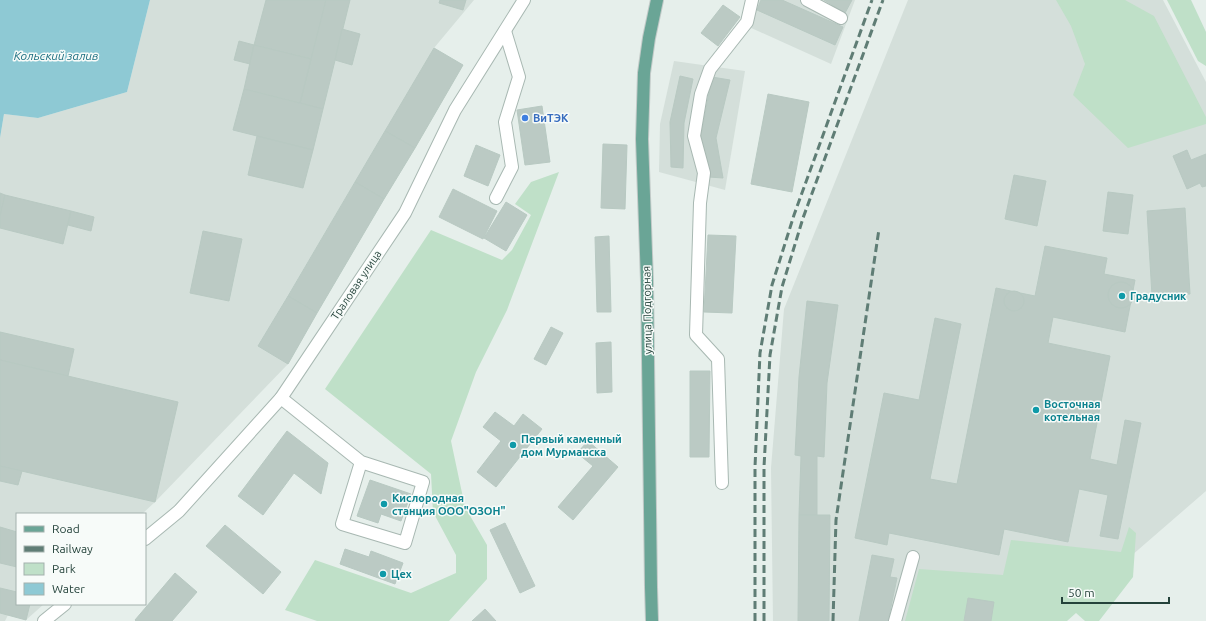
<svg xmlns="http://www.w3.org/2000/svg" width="1206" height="621" viewBox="0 0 1206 621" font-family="Ubuntu,sans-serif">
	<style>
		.built { fill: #d4dfda }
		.green { fill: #bfe0c8 }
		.water { fill: #8ec9d4 }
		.building { fill: #bbcac4; stroke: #b8c9c2 }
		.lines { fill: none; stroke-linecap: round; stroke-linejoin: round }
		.minor-casing { stroke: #a8b8b2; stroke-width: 14 }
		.major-casing { stroke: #c2cac8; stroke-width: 14 }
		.minor { stroke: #fff; stroke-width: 12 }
		.major { stroke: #6aa596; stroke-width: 12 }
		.rail { stroke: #5f7d75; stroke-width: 3; stroke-dasharray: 8 4; stroke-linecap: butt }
		.shop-dot { fill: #3f7fe0; stroke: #f7fbf9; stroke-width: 1.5 }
		.culture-dot { fill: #0f9aa8; stroke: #f7fbf9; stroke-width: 1.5 }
		.labels { text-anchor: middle; stroke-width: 3; stroke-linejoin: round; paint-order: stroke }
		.shop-label { font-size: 11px; font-weight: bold; fill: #366cbe; stroke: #f7fbf9; text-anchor: start }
		.street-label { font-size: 11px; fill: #24423a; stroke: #f7fbf9 }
		.culture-label { font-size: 11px; font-weight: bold; fill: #0d838f; stroke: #f7fbf9; text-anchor: start }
		.water-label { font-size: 12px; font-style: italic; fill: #1c6f80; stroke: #f7fbf9 }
	</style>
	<rect width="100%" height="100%" fill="#e6efeb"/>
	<!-- built -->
	<g class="built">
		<polygon points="150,0 474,0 434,48 258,346 288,364 155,502 142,514 17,514 17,604 44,604 26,620 8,615 5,621 0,621 0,138 4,114 38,118 127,92"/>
		<polygon points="746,0 855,0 831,64 749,27"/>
		<polygon points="908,0 1163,0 1206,82 1206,154 1191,160 1187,150 1187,189 1200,183 1202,187 1206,186 1206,491 1056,621 773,621 771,468 784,309"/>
		<polygon points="674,61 745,71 725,190 659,172 660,124"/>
	</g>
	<!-- green -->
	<g class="green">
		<polygon points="1056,0 1125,0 1154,16 1206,117 1206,124 1128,148 1073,95 1085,64 1071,26"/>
		<polygon points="1167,0 1191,0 1206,32 1206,66 1198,61"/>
		<polygon points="559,172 507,310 476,372 451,441 465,507 487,545 487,579 449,621 317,621 285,610 315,560 411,593 456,573 456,555 433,512 431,474 325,389 431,230 502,260 512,250 531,215 515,204 531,182"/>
		<polygon points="1129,527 1136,533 1133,577 1099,621 1085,621 1076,613 1067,621 905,621 919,569 1003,575 1011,540 1121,552"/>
	</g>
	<!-- water -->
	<polygon class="water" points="0,0 150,0 127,92 38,118 4,114 0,138"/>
	<!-- building -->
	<g class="building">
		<polygon points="266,0 326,0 311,59 254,45"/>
		<polygon points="326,0 350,0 323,109 300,103"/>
		<polygon points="440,0 466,0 463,10 439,3"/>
		<polygon points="761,0 782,0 843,27 835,45 757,10"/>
		<polygon points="824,0 852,0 845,13"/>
		<polygon points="723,5 740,17 718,46 701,33"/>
		<polygon points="342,29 360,34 352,65 335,60"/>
		<polygon points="239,41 254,45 250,64 234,60"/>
		<polygon points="254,45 311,59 300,103 244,89"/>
		<polygon points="434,48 463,65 415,148 385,131"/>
		<polygon points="680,76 693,79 684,123 683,168 671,167 670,122"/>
		<polygon points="712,77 730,80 716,138 723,178 709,177 701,135"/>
		<polygon points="244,89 323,109 313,150 233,130"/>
		<polygon points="768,94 809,102 792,192 751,184"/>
		<polygon points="542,106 550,162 525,165 517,110"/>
		<polygon points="385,131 415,148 384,199 355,182"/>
		<polygon points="257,136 313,150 303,188 248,175"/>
		<polygon points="603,144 627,145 625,209 601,208"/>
		<polygon points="476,145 500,155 488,186 464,176"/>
		<polygon points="1187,150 1191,160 1206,154 1206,186 1202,187 1200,183 1187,189 1173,156"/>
		<polygon points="1014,175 1046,181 1037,226 1005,219"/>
		<polygon points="355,182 384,199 317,313 288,296"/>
		<polygon points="453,189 497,211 483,239 439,217"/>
		<polygon points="1108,192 1133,195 1128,234 1103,231"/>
		<polygon points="0,193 5,195 0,216"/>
		<polygon points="5,195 71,211 63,244 0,228 0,216"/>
		<polygon points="506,202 527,215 506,251 484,238"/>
		<polygon points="1185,208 1190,294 1152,296 1147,211"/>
		<polygon points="71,211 94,217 91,231 68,225"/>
		<polygon points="203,231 242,239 229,301 190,293"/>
		<polygon points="708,235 736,236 732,313 704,312"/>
		<polygon points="609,236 611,312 597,312 595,237"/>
		<polygon points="1045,246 1107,258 1104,274 1135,280 1125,332 1053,317 1048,343 1110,356 1090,459 1117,465 1125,420 1141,423 1118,539 1100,536 1108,495 1079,489 1068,542 1004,529 999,555 889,533 887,545 855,538 884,393 919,400 935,318 961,324 930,479 957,484 996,288 1035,296"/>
		<circle cx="1121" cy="295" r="13"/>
		<circle cx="1014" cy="301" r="10"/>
		<polygon points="288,296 317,313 288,364 258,346"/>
		<polygon points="807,301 838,305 827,383 824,457 817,456 817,515 799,515 801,456 795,455 799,377"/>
		<polygon points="551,327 563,333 546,365 534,359"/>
		<polygon points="0,332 74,349 68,376 0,360"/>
		<polygon points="611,342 612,392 597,393 596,343"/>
		<polygon points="0,360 178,402 155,502 0,466"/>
		<polygon points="690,371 710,371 709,457 690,457"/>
		<polygon points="495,412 514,426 523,414 542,429 496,487 477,472 501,441 483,427"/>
		<polygon points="287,431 328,463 321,494 294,473 263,515 238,496"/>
		<polygon points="588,441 618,467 573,520 558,507 593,466 577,453"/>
		<polygon points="0,466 22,471 18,485 0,481"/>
		<polygon points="370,480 411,494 401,521 381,514 378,523 357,516"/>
		<polygon points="799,515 830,515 829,621 798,621"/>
		<polygon points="505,523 535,586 520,593 490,530"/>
		<polygon points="225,525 281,572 263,594 206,546"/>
		<polygon points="0,527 17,532 17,567 0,563"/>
		<polygon points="345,549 369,557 371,551 403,563 395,584 340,564"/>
		<polygon points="872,555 894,559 890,577 897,578 888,621 859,621"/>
		<polygon points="175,573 197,592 172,621 136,621 135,620"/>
		<polygon points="0,588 17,592 17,604 30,604 26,620 0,613"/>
		<polygon points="968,598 994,602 991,621 964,621"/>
		<polygon points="485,609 496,621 472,621"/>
	</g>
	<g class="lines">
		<defs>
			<g id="minor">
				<polyline points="807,0 841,18"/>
				<polyline points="496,198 512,167 505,122 519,77 505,31"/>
				<polyline points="281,398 361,462 342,524 405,543 423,482 361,462"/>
				<polyline points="722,483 718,359 696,335 700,203 704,173 694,136 701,94 710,69 747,22 752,0"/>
				<polyline points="145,539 179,511 281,398 405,213 455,110 524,0"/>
				<polyline points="44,621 65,604"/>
				<polyline points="895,621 913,557"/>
			</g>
			<polyline id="major" points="652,621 651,587 647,282 642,139 644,73 649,38 657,0"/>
		</defs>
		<!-- minor casing -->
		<use href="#minor" class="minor-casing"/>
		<!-- major casing -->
		<use href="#major" class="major-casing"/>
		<!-- minor -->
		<use href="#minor" class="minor"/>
		<!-- major -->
		<use href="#major" class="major"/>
		<!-- rail -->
		<g class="rail">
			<polyline points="755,621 755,467 760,353 772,285 794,215 872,0"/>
			<polyline points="764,621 764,467 770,355 782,287 803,218 883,0"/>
			<polyline points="833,621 836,520 879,229"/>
		</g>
	</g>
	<!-- markers -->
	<circle class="shop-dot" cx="525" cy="118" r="4"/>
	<g class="culture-dot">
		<circle cx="1122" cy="296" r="4"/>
		<circle cx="1036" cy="410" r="4"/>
		<circle cx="513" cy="445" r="4"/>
		<circle cx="384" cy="504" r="4"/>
		<circle cx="383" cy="574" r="4"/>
	</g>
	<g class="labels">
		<!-- shop labels -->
		<g class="shop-label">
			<text x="533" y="122">ВиТЭК</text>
		</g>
		<!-- street labels -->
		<g class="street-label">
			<text transform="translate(356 285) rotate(-56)" y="4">Траловая улица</text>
			<text transform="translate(647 310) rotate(-91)" y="4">улица Подгорная</text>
		</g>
		<!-- culture labels -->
		<g class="culture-label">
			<text x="1130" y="300">Градусник</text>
			<text x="1044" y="408">Восточная<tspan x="1044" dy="13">котельная</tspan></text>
			<text x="521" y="443">Первый каменный<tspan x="521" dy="13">дом Мурманска</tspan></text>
			<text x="392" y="502">Кислородная<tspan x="392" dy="13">станция ООО"ОЗОН"</tspan></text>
			<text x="391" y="578">Цех</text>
		</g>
		<!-- water labels -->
		<g class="water-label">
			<text x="56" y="60">Кольский залив</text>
		</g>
	</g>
	<!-- legend -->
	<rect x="16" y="513" width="130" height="92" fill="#f7fbf9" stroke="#a3b1ad"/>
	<rect x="24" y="526" width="20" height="6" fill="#6aa596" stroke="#a3b1ad"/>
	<text x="52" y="533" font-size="12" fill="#24423a">Road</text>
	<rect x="24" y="546" width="20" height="6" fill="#5f7d75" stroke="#a3b1ad"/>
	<text x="52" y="553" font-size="12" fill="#24423a">Railway</text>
	<rect x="24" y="563" width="20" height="12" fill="#bfe0c8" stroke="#a3b1ad"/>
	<text x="52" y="573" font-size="12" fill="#24423a">Park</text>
	<rect x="24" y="583" width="20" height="12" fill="#8ec9d4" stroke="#a3b1ad"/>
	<text x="52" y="593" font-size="12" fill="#24423a">Water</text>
	<!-- scale -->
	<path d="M1062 597v6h107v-6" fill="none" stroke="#24423a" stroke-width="2"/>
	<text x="1068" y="597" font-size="12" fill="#24423a" stroke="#f7fbf9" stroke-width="3" paint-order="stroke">50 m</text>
</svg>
